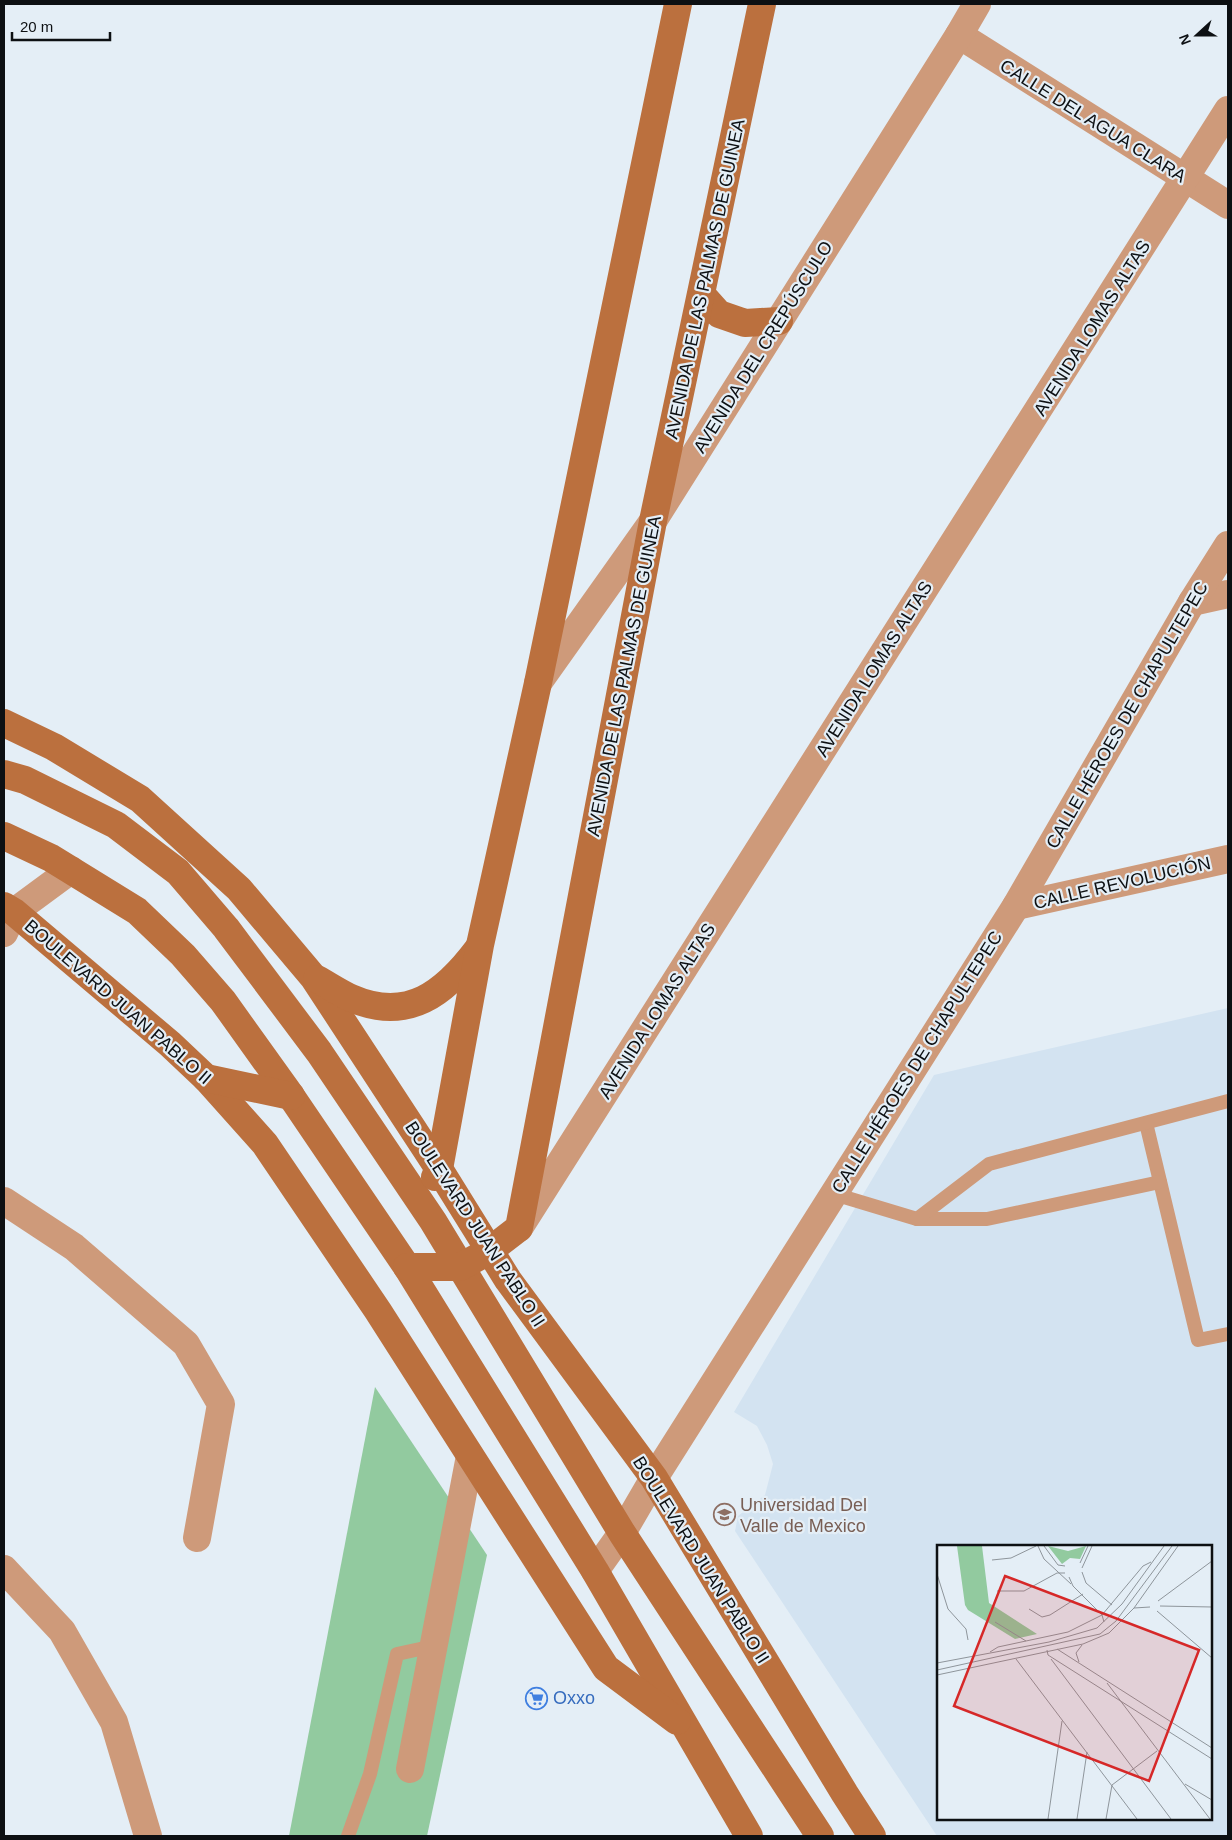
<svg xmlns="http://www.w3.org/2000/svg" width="1232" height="1840" viewBox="0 0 1232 1840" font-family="Helvetica,sans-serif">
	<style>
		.built { fill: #d3e3f1; fill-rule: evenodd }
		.green { fill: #92ca9f }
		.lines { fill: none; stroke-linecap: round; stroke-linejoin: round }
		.lane { stroke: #ce9a7a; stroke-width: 14 }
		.street { stroke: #ce9a7a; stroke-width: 28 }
		.secondary { stroke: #bb703e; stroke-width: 28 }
		.labels { text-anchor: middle; stroke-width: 4.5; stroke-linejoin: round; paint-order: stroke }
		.street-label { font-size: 18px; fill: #0d1013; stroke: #e4eef6 }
		.education-label { font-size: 18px; fill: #785e54; stroke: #e4eef6; text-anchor: start }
		.shop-label { font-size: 18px; fill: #366cbe; stroke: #e4eef6; text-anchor: start }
		.inset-road { fill: none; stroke: #8e959b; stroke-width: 1 }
		.view { fill: #d62828; fill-opacity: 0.15; stroke: #d62828; stroke-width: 2.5 }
		.inset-edge { fill: none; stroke: #0d1013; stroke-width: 2.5 }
	</style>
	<rect width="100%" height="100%" fill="#e4eef6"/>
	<!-- built -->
	<path class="built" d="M1228,1008V1836H937L735,1531L738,1516L765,1495L773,1464L767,1445L757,1426L734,1412L934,1075ZM938,1546H1211V1819H938Z"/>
	<!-- green -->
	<polygon class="green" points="375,1387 487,1555 427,1836 289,1836"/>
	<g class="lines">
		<!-- lane -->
		<g class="lane">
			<polyline points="1146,1123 1198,1340 1228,1334"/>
			<polyline points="834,1194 917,1219 987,1219 1160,1182"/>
			<polyline points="917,1219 989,1164 1228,1101"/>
			<polyline points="348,1836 370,1774 397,1654 434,1646"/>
		</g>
		<!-- street -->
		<g class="street">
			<polyline points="959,35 1228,205"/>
			<polyline points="1192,602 1228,594"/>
			<polyline points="538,683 653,521 959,35 977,4"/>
			<polyline points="1016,906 1228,859"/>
			<polyline points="4,933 14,912 71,870"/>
			<polyline points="4,1201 74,1247 186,1344 221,1404 197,1538"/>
			<polyline points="519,1228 1228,110"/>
			<polyline points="4,1569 62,1631 114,1722 148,1836"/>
			<polyline points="595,1571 622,1533 654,1478 1016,906 1192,602 1228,545"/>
			<polyline points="410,1769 470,1456"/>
		</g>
		<!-- secondary -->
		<g class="secondary">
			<polyline points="702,295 719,314 745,323 779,321"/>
			<polyline points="4,723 54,747 140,799 239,889 314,978 439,1169 508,1280 654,1478 845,1794 872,1836"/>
			<polyline points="4,774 25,780 116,825 178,872 226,928 319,1052 433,1221 622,1533 820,1836"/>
			<polyline points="4,836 51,858 137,911 183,955 223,1001 291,1096 407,1267 595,1571 749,1836"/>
			<polyline points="4,906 14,912 170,1044 206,1078 265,1144 378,1311 606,1668 677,1721"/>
			<path d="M317,979C328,985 340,993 351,998C408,1023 445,993 478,949"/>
			<polyline points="206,1078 291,1096"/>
			<polyline points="435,1177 439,1169 480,945 538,683 678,4"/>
			<polyline points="407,1267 460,1267 489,1251 519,1228 653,521 762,4"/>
		</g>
	</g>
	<!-- icons -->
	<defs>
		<symbol id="university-ring" viewBox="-11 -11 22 22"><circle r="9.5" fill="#e4eef6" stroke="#8d6e63" stroke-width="1.5"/><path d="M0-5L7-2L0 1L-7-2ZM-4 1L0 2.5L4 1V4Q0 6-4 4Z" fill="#8d6e63"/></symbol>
		<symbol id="supermarket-ring" viewBox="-11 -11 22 22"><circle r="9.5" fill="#e4eef6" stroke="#3f7fe0" stroke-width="1.5"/><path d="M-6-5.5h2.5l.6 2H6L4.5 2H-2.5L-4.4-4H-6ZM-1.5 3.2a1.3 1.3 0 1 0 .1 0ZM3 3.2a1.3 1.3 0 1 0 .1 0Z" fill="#3f7fe0"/></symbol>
	</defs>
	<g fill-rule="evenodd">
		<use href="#university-ring" x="712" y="1502" width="25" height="25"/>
		<use href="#supermarket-ring" x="524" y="1686" width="25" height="25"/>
	</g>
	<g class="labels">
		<!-- street labels -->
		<g class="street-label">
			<text transform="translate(1093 121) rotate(32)" y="6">CALLE DEL AGUA CLARA</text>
			<text transform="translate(705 279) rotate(-78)" y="6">AVENIDA DE LAS PALMAS DE GUINEA</text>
			<text transform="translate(1092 328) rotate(-58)" y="6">AVENIDA LOMAS ALTAS</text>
			<text transform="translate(763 347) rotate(-58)" y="6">AVENIDA DEL CREPÚSCULO</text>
			<text transform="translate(874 669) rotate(-58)" y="6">AVENIDA LOMAS ALTAS</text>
			<text transform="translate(624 676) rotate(-79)" y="6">AVENIDA DE LAS PALMAS DE GUINEA</text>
			<text transform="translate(1127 715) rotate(-60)" y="6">CALLE HÉROES DE CHAPULTEPEC</text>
			<text transform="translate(1122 883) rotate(-13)" y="6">CALLE REVOLUCIÓN</text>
			<text transform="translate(118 1002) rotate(41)" y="6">BOULEVARD JUAN PABLO II</text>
			<text transform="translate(657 1011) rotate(-58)" y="6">AVENIDA LOMAS ALTAS</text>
			<text transform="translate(917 1062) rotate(-58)" y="6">CALLE HÉROES DE CHAPULTEPEC</text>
			<text transform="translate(475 1224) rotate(57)" y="6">BOULEVARD JUAN PABLO II</text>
			<text transform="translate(701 1560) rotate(58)" y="6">BOULEVARD JUAN PABLO II</text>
		</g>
		<!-- education labels -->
		<g class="education-label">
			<text x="740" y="1511">Universidad Del<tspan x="740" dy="21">Valle de Mexico</tspan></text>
		</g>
		<!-- shop labels -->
		<g class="shop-label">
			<text x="553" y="1704">Oxxo</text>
		</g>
	</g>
	<!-- overview -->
	<g transform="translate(937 1545)">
		<rect width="275" height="275" fill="#e4eef6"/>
		<path d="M20,1H45L52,58L100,89L78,94L31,65L28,60ZM111,1L131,6L149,1L143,14L133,13L125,19Z" fill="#92ca9f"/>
		<path class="inset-road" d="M101,1L107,14L134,39M107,1L121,20L128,21M55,15L74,13L99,1M143,18L151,1M145,23L155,1M145,27L149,38L175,60M0,29L11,64L29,84L31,95M132,32L136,41L165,70L167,77M60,46H87L120,28H128M221,56L275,16M223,61L275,62M197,63L213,62M92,64L105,72L113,70L146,49M220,66L275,113M58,77L89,96M120,104L275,203M110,105L111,110L275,214M53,107L61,102L131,87L165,70L206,21L214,17M79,114L200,274M114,114L234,274M142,117L139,108L145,100M0,118L112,97L160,83L185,59L227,1M0,125L163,89L179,76L235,1M0,130L146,99L172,88L197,63L241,1M170,138L273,274M248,239L275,255M175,240L220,206M111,274L125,176M140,274L150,207M169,274L175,240"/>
		<path class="view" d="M68,31L262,105L212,236L17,161Z"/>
		<rect width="275" height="275" class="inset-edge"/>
	</g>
	<!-- border -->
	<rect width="1232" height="1840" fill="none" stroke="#0d1013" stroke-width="10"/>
	<!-- north arrow -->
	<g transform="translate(1197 35) rotate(249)" stroke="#e4eef6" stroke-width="4" paint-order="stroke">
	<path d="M0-4L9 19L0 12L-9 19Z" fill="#0d1013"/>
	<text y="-8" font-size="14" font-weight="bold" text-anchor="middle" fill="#0d1013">N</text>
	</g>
	<!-- scale -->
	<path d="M12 32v8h98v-8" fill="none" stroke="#0d1013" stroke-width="2.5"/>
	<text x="20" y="32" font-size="15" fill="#0d1013" stroke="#e4eef6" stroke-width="4" paint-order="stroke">20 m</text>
</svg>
